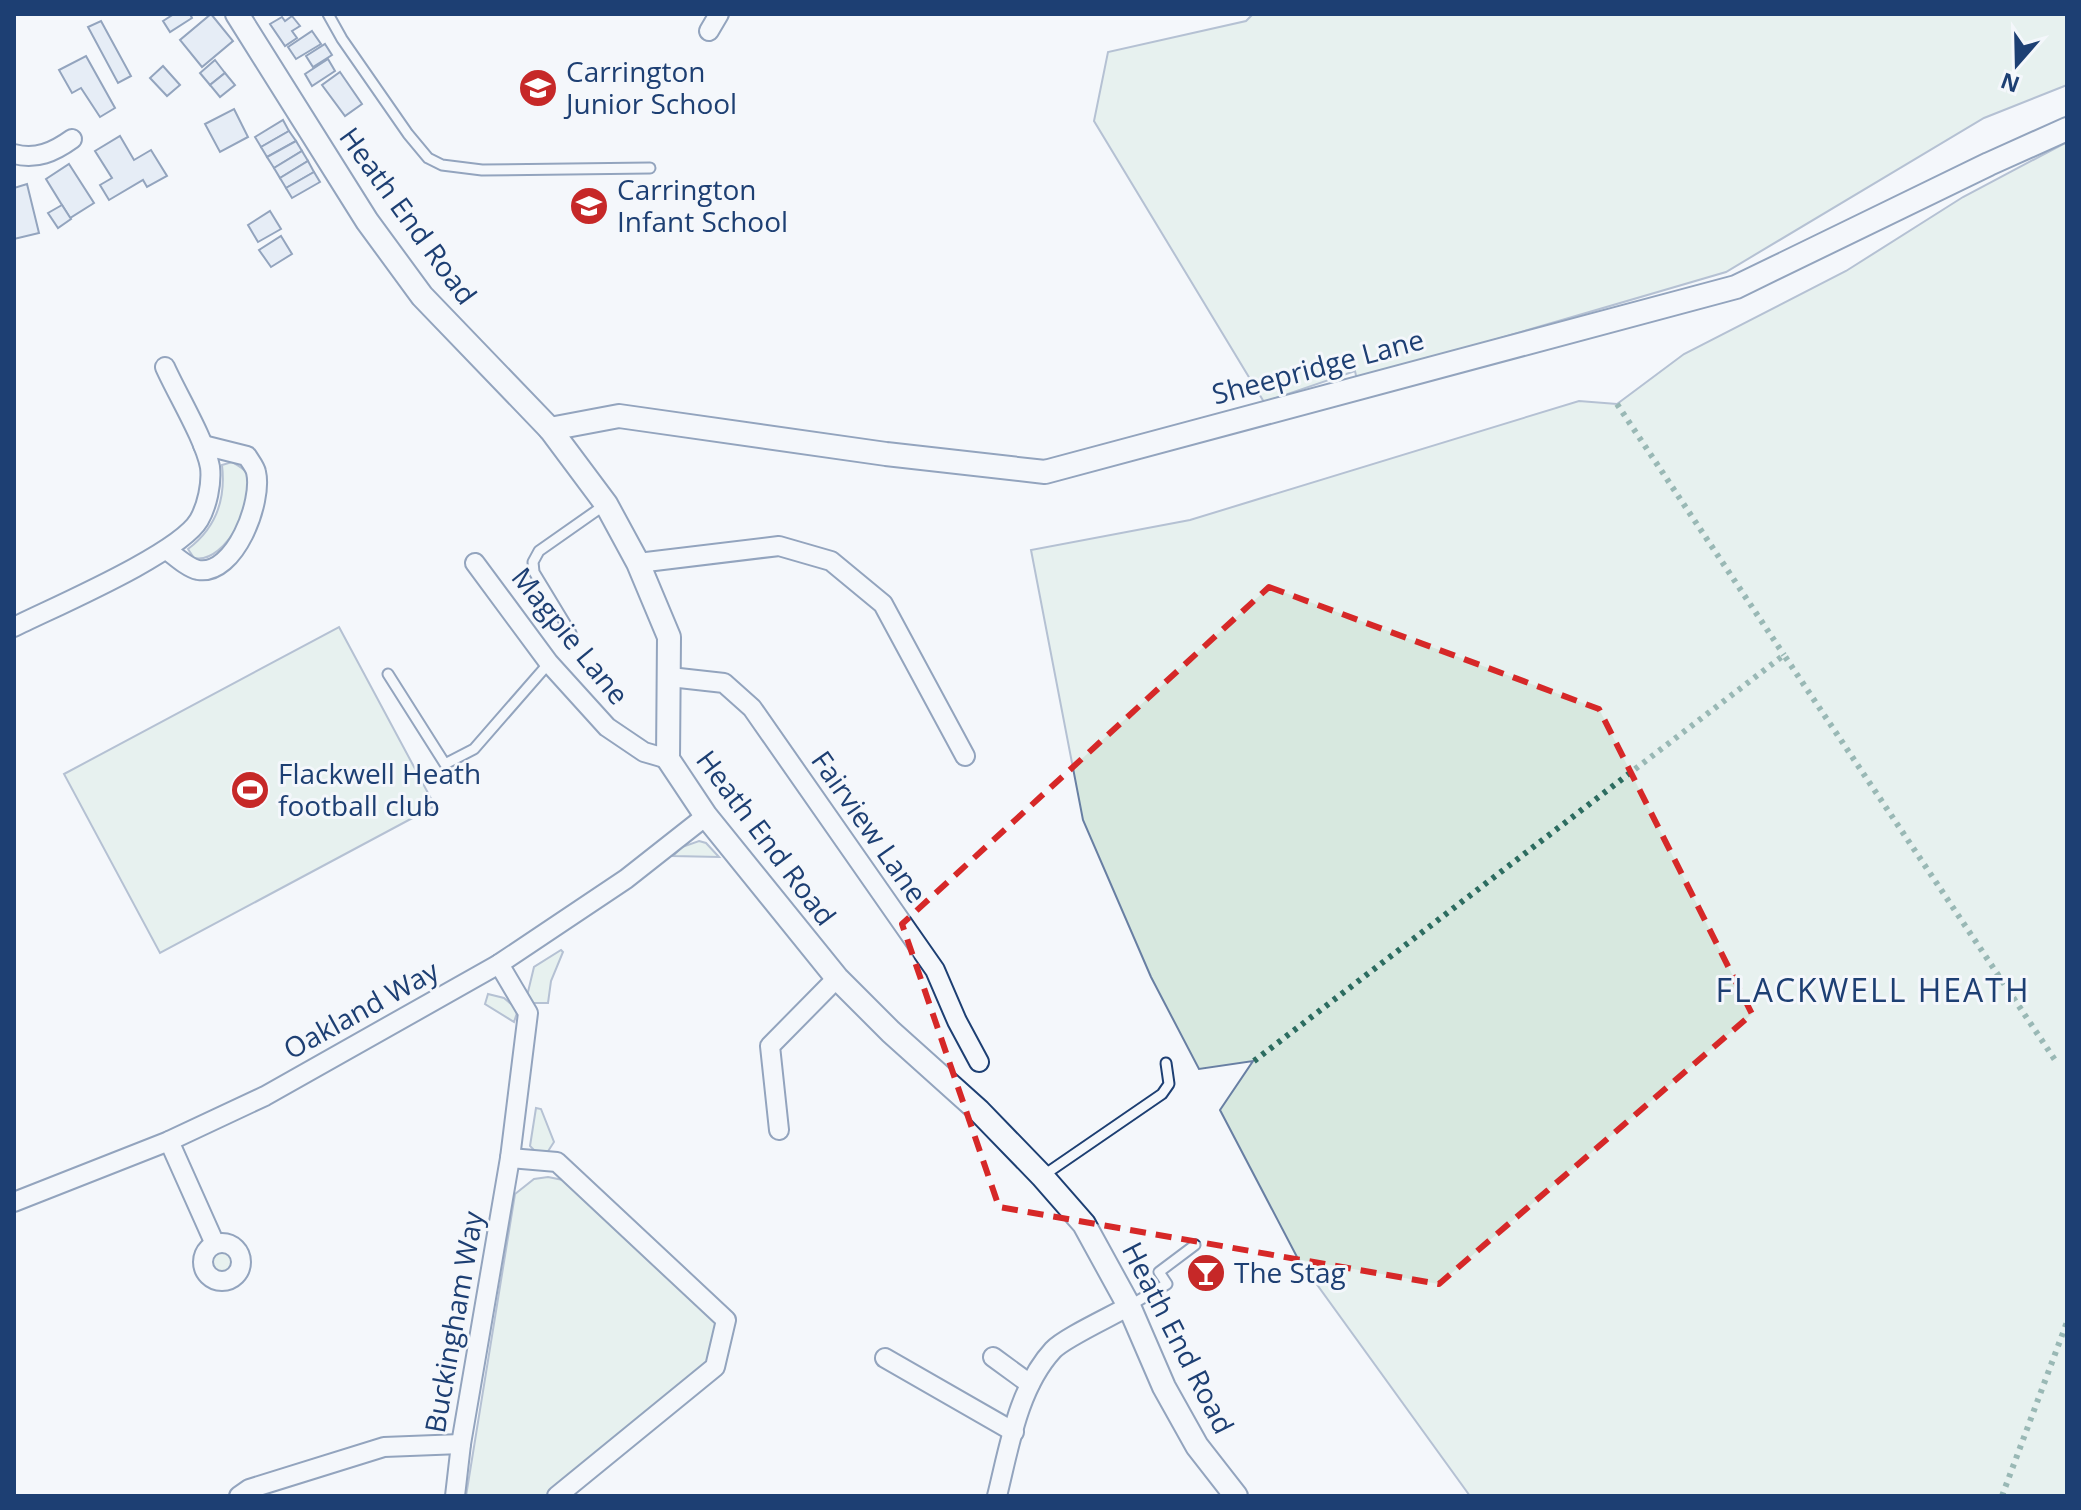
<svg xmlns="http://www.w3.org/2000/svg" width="2081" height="1510" viewBox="0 0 2081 1510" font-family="'Open Sans',sans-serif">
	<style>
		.green { fill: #d7e8df; stroke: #687fa3; stroke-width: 2 }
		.building { fill: #d5e0f0; stroke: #1d3f73; stroke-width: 2 }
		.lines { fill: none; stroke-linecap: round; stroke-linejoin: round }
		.service-casing { stroke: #1d3f73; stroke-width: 13 }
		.minor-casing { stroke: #1d3f73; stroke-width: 22 }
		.tertiary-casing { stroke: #1d3f73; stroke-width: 26 }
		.service { stroke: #f4f7fb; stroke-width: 9 }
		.minor { stroke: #f4f7fb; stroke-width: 18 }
		.tertiary { stroke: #f4f7fb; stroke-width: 22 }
		.hedge { stroke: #2c6c60; stroke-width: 6; stroke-dasharray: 4 6; stroke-linecap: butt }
		.marked { fill: none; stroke: #d62828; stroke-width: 6; stroke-dasharray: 16 10; stroke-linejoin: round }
		.labels { text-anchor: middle; stroke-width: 6; stroke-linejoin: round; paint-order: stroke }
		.poi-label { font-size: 28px; fill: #1d3f73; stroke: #f4f7fb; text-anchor: start }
		.street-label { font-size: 28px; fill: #1d3f73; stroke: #f4f7fb }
		.quarter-label { font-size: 32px; letter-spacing: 2px; fill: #1d3f73; stroke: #f4f7fb }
	</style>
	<rect width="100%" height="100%" fill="#f4f7fb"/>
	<!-- green -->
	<g class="green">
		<polygon points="1253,14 2067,14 2067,85 1984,118 1726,272 1357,380 1355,371 1264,402 1094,121 1108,52 1246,21"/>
		<polygon points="2067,142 2067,1496 1470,1496 1297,1257 1220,1110 1253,1061 1199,1069 1151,977 1083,820 1031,550 1190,520 1579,401 1617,404 1684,354 1846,271 1963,197"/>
		<path d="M232,462C237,465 243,468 247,473C259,494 227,565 194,558L188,549C216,528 226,499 222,465Z"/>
		<polygon points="339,627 435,806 160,953 64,774"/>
		<polygon points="699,841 706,843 719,857 673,856 682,847"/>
		<polygon points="561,950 563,952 551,981 548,1003 532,1003 527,996 534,967"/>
		<polygon points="488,994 504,998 518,1010 514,1022 485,1004"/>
		<polygon points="536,1108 541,1109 554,1142 543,1159 530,1146"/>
		<polygon points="548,1177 563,1180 711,1317 722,1332 718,1355 551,1496 466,1496 515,1194 534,1179"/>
		<circle cx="225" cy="1262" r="13"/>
	</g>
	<!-- building -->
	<g class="building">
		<polygon points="174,14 190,14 192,18 170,32 163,21"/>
		<polygon points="211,14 233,41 202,67 180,40"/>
		<polygon points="292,16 300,26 292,31 297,38 285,46 270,24 282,17 285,21"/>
		<polygon points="101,21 131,76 118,83 88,27"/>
		<polygon points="312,31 321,44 296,59 288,47"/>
		<polygon points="325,44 332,55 313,67 306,56"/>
		<polygon points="86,56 115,108 100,117 81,88 72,93 59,70"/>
		<polygon points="328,59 335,71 312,86 305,74"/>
		<polygon points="215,60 225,73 210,85 200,73"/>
		<polygon points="163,66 180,85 167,96 150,78"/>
		<polygon points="340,72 362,104 345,116 322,85"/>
		<polygon points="225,73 235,85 220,97 210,85"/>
		<polygon points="234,109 248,137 220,152 205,124"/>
		<polygon points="283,120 289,131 261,147 255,137"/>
		<polygon points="289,131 296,141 267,157 261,147"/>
		<polygon points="120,136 134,160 151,150 167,176 147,187 143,180 109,200 100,185 112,178 95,151"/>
		<polygon points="296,141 302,151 274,168 267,157"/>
		<polygon points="302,151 308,161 280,178 274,168"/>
		<polygon points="308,161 314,172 286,188 280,178"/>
		<polygon points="69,164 94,203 70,218 46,179"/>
		<polygon points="314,172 320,182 292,198 286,188"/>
		<polygon points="27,184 39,233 14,239 14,188"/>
		<polygon points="62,205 71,219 58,228 48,213"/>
		<polygon points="270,211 281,229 258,242 248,225"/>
		<polygon points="281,236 292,254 271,267 259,250"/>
	</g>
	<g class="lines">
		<defs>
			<g id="service">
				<polyline points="328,14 342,39 408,134 428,158 442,165 482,170 650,168"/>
				<polyline points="571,633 534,572 533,562 539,551 606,504"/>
				<polyline points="388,674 445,764 474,749 549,663"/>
				<polyline points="1044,1175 1162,1094 1169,1084 1166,1063"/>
				<polyline points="1129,1306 1167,1284 1159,1272 1195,1245"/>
			</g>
			<g id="minor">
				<polyline points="709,31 719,14"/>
				<path d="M14,154C36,160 54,152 72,139"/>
				<path d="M167,550C175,556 188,568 198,570C235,576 263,501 256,472C255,467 250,461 247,456L203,445"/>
				<polyline points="475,563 549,663 607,727 644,752 668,759"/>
				<polyline points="638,563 779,546 831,561 883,604 965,756"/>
				<path d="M14,627C54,607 179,554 199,520C207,506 212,484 210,467C205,440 177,394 165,367"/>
				<polyline points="670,677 724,683 752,708 935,970 957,1021 979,1062"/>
				<polyline points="779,1130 770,1046 837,978"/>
				<polyline points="169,1141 215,1244"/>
				<polyline points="510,1158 557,1162 726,1320 715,1367 557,1496"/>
				<polyline points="14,1202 169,1141 265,1096 499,964 626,879 706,816"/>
				<circle cx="222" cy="1262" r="19"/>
				<polyline points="993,1357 1030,1384"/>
				<polyline points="885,1358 1014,1432"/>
				<polyline points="239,1496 249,1489 384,1447 461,1444"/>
				<polyline points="455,1496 461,1444 510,1158 528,1013 499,964"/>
				<path d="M997,1496C1009,1448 1018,1388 1053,1350C1064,1338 1112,1316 1129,1306"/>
			</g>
			<g id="tertiary">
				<polyline points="237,14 367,221 422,296 550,429 606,504 638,563 669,637 668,759 706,816 837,978 891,1032 979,1111 1042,1176 1084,1224 1129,1306 1164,1387 1197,1446 1236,1496"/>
				<polyline points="550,429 619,416 886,454 1045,472 1736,287 1989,164 2067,129"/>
			</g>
		</defs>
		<!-- service casing -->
		<use href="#service" class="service-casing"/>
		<!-- minor casing -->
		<use href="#minor" class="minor-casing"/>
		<!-- tertiary casing -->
		<use href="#tertiary" class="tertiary-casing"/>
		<!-- service -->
		<use href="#service" class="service"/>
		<!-- minor -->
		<use href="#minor" class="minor"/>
		<!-- tertiary -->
		<use href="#tertiary" class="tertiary"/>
		<!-- hedge -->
		<g class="hedge">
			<polyline points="1617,404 1784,655"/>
			<polyline points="1254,1061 1784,655 2057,1063"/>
			<polyline points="2002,1496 2067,1322"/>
		</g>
	</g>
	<!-- marked area -->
	<path d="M0 0H2081V1510H0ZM1269,587L1599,709L1752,1014L1439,1284L999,1207L902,924Z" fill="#f4f7fb" fill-opacity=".55" fill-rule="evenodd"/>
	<path class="marked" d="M1269,587L1599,709L1752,1014L1439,1284L999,1207L902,924Z"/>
	<!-- icons -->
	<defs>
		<symbol id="school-disc" viewBox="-11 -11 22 22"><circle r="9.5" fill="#c62828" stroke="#f4f7fb"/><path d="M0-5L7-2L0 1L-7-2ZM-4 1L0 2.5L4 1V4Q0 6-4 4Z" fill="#fff"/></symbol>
		<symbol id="stadium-disc" viewBox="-11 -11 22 22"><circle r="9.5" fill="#c62828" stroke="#f4f7fb"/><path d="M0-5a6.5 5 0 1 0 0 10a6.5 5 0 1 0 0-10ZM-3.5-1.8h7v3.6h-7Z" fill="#fff"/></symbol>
		<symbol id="bar-disc" viewBox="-11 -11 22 22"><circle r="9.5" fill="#c62828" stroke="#f4f7fb"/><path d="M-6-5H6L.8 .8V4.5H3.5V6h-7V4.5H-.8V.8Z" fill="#fff"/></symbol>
	</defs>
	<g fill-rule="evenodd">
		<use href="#school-disc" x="516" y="66" width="44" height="44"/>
		<use href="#school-disc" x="567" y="184" width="44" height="44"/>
		<use href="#stadium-disc" x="228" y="768" width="44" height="44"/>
		<use href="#bar-disc" x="1184" y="1251" width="44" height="44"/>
	</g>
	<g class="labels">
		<!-- poi labels -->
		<g class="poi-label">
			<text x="566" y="82">Carrington<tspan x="566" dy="32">Junior School</tspan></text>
			<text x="617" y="200">Carrington<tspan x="617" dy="32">Infant School</tspan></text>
			<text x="278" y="784">Flackwell Heath<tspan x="278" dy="32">football club</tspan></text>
			<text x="1234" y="1283">The Stag</text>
		</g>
		<!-- street labels -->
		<g class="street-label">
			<text transform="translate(408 216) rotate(54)" y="10">Heath End Road</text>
			<text transform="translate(1318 367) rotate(-15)" y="10">Sheepridge Lane</text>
			<text transform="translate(570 636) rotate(51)" y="10">Magpie Lane</text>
			<text transform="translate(869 827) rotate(55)" y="10">Fairview Lane</text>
			<text transform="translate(766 838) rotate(53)" y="10">Heath End Road</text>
			<text transform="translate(361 1010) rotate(-29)" y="10">Oakland Way</text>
			<text transform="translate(454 1322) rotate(-80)" y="10">Buckingham Way</text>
			<text transform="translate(1178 1338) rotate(63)" y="10">Heath End Road</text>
		</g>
		<!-- quarter labels -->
		<g class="quarter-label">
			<text x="1873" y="1002">FLACKWELL HEATH</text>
		</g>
	</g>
	<!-- border -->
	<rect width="2081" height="1510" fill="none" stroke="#1d3f73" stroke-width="32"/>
	<!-- north arrow -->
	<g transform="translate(2017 64) rotate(200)" stroke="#f4f7fb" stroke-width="6" paint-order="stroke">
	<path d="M0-6L14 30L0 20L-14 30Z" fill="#1d3f73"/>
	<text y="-12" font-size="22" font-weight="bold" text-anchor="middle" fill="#1d3f73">N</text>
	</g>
</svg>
